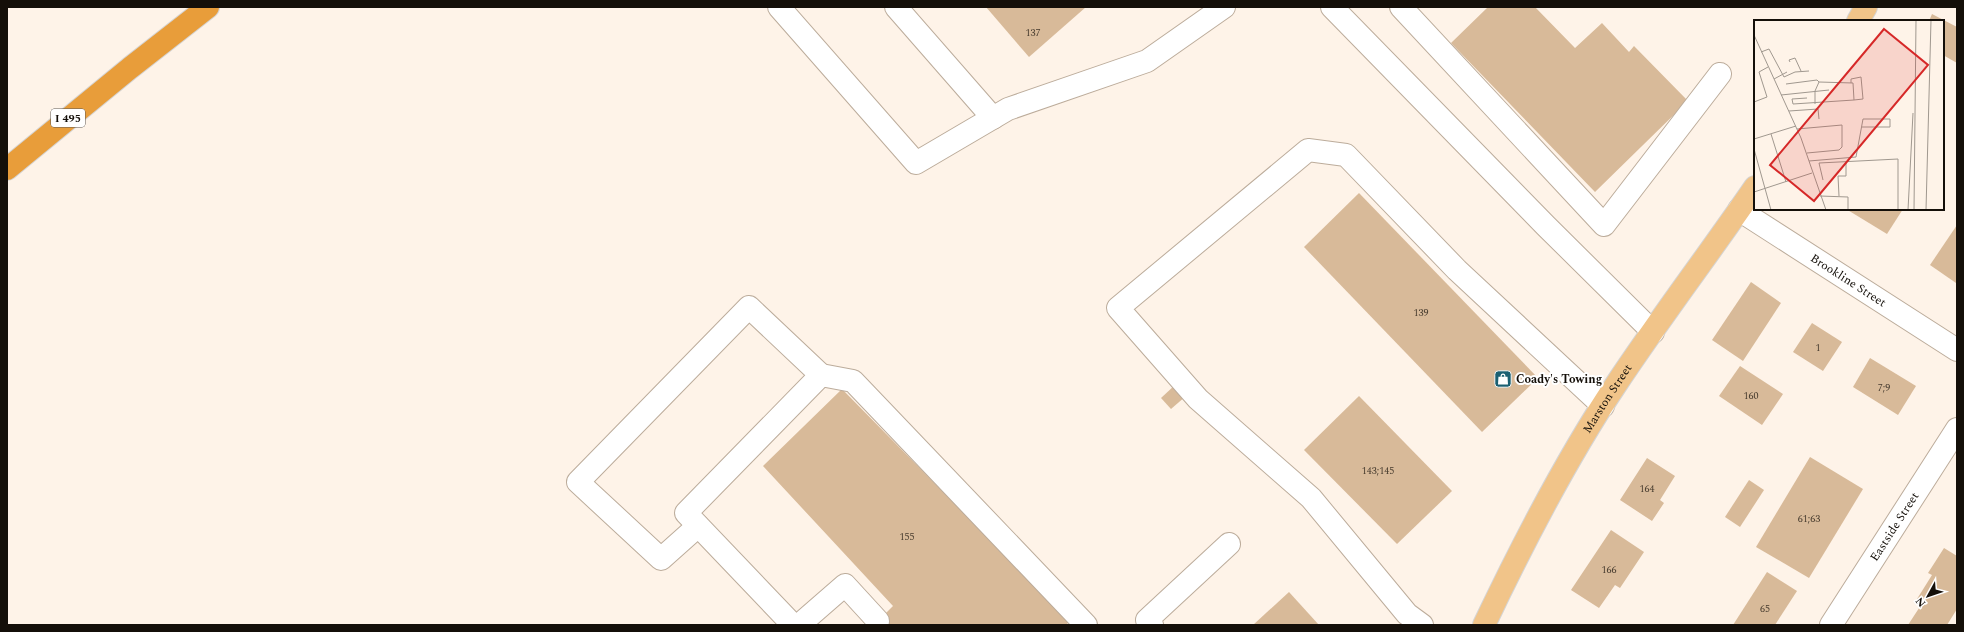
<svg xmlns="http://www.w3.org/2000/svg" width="1964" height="632" viewBox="0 0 1964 632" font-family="Spectral,serif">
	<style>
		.building { fill: #d8ba99 }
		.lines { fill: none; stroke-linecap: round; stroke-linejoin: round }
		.minor-casing { stroke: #bcac9b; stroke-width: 24 }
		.major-casing { stroke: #d5d4d3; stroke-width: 24 }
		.highway-casing { stroke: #d5d4d3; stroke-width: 24 }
		.minor { stroke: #fff; stroke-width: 22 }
		.major { stroke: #f1c489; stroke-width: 22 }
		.highway { stroke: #e89d3a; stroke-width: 22 }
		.labels { text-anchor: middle; stroke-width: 4; stroke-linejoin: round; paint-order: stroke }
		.number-label { font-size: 10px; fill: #453a2d }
		.shield { fill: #fff; stroke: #5a5753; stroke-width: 1 }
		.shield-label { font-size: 11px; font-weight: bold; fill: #140f09 }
		.street-label { font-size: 12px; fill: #140f09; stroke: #fff }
		.poi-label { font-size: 12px; font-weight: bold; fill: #140f09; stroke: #fff; text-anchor: start }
		.inset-road { fill: none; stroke: #a0988f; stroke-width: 1 }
		.view { fill: #d62828; fill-opacity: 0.15; stroke: #d62828; stroke-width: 2 }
		.inset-edge { fill: none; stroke: #140f09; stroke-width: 2 }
	</style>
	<rect width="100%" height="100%" fill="#fef3e8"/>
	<!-- building -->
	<g class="building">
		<polygon points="986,7 1086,7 1029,57"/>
		<polygon points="1488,7 1535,7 1575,48 1602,23 1629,52 1634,46 1688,101 1595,192 1451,43"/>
		<polygon points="1932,14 1957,27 1957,63 1943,55 1943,21 1929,21"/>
		<polygon points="1359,193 1538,378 1482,432 1304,247"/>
		<polygon points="1846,209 1903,209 1887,234"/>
		<polygon points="1957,225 1957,282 1956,283 1930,265"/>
		<polygon points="1751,282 1781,303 1743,361 1712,340"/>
		<polygon points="1812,323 1842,342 1823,371 1793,352"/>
		<polygon points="1870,358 1916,386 1898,415 1853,387"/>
		<polygon points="1740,366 1783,394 1762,425 1719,396"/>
		<polygon points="1175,385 1186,396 1171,409 1161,398"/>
		<polygon points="842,389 1070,621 1066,625 874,625 893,606 763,466"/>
		<polygon points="1359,396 1452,491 1397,544 1304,450"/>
		<polygon points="1810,457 1863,489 1809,578 1756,547"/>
		<polygon points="1647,458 1675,476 1660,500 1664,503 1652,521 1620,500"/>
		<polygon points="1749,480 1764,490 1740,527 1725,517"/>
		<polygon points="1611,530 1644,552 1620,588 1615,585 1599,608 1571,590"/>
		<polygon points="1944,548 1957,556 1957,609 1947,625 1908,625 1923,602 1917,599 1932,575 1928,573"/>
		<polygon points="1767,572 1797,591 1775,625 1733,625"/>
		<polygon points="1289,592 1319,625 1253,625"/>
	</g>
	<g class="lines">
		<defs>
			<g id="minor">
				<polyline points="779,7 916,163 1008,109 1147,61 1224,7"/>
				<polyline points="896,7 993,118"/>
				<polyline points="1332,7 1546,226 1653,332"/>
				<polyline points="1401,7 1604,225 1720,74"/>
				<path id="s1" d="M1739,210L1957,350"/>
				<polyline points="698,526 661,559 578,482 749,307 821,375"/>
				<polyline points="793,625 686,513 821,375 853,381 1086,625"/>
				<polyline points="799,625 845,585 878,621"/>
				<polyline points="1152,625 1147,620 1229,544"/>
				<polyline points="1422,625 1407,614 1311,498 1198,399 1118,308 1308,150 1346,155 1457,270 1603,406"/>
				<path id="s2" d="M1831,625L1957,429"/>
			</g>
			<g id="major">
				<polyline points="1858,21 1866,7"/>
				<path id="s3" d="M1484,625C1523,543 1565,461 1615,386C1660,318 1709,254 1755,187"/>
			</g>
			<polyline id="highway" points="7,169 130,68 208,7"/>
		</defs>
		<!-- minor casing -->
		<use href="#minor" class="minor-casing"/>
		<!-- major casing -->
		<use href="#major" class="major-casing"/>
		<!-- highway casing -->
		<use href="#highway" class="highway-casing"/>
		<!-- minor -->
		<use href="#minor" class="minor"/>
		<!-- major -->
		<use href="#major" class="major"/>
		<!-- highway -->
		<use href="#highway" class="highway"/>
	</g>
	<!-- icons -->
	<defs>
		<symbol id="shop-square" viewBox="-11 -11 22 22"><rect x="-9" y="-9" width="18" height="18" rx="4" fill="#1b6072" stroke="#fff"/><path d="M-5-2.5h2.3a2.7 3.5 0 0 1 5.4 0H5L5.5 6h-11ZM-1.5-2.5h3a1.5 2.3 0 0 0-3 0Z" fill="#fff"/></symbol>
	</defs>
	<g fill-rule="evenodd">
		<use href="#shop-square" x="1493" y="369" width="20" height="20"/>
	</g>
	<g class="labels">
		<!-- number labels -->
		<g class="number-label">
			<text x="1033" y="36">137</text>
			<text x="1421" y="316">139</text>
			<text x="1818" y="351">1</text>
			<text x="1884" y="391">7;9</text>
			<text x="1751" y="399">160</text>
			<text x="1378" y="474">143;145</text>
			<text x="1647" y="492">164</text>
			<text x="1809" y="522">61;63</text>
			<text x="907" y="540">155</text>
			<text x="1609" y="573">166</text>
			<text x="1765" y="612">65</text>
		</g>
		<!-- shield labels -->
		<rect class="shield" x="51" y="109" width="34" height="18" rx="3"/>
		<g class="shield-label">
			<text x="68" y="122">I 495</text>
		</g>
		<!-- street labels -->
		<g class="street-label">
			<text dy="4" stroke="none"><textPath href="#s1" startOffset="130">Brookline Street</textPath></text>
			<text dy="4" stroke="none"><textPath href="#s3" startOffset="258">Marston Street</textPath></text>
			<text dy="4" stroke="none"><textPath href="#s2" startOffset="117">Eastside Street</textPath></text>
		</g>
		<!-- poi labels -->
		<g class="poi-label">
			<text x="1516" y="383">Coady's Towing</text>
		</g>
	</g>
	<!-- overview -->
	<g transform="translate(1754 20)">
		<rect width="190" height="190" fill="#fef3e8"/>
		<path class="inset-road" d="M0,15L47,118L72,190M7,32L15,29L30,57L41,52L55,51M36,42L35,40L41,38L47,51M20,59L33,52M97,63V59L107,57L109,79L100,80M32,64L63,60L65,62L61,71V84M27,75L75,70M53,78L38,79L39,84L100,80L99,63L65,62M0,82L13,77L5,52L14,47M35,91L64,89L65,99M43,109L88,105V127L85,130L53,133M17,114L32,162M0,119L42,106M0,129L17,190M55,141L102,137L109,99H136V107H108M69,160L65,143L144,139V190M0,172L58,153M66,176L94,177V190M85,176L84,156H92V142M154,190L159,93M160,190L162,0M172,190L177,0"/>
		<path class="view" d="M130,9L174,45L60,181L16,145Z"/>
		<rect width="190" height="190" class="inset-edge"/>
	</g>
	<!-- border -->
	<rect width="1964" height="632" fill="none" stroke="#140f09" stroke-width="16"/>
	<!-- north arrow -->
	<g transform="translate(1928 596) rotate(230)" stroke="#ffffff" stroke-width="3" paint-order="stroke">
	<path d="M0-3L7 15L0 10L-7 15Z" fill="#140f09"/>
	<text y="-6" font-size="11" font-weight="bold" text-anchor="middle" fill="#140f09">N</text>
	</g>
</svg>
